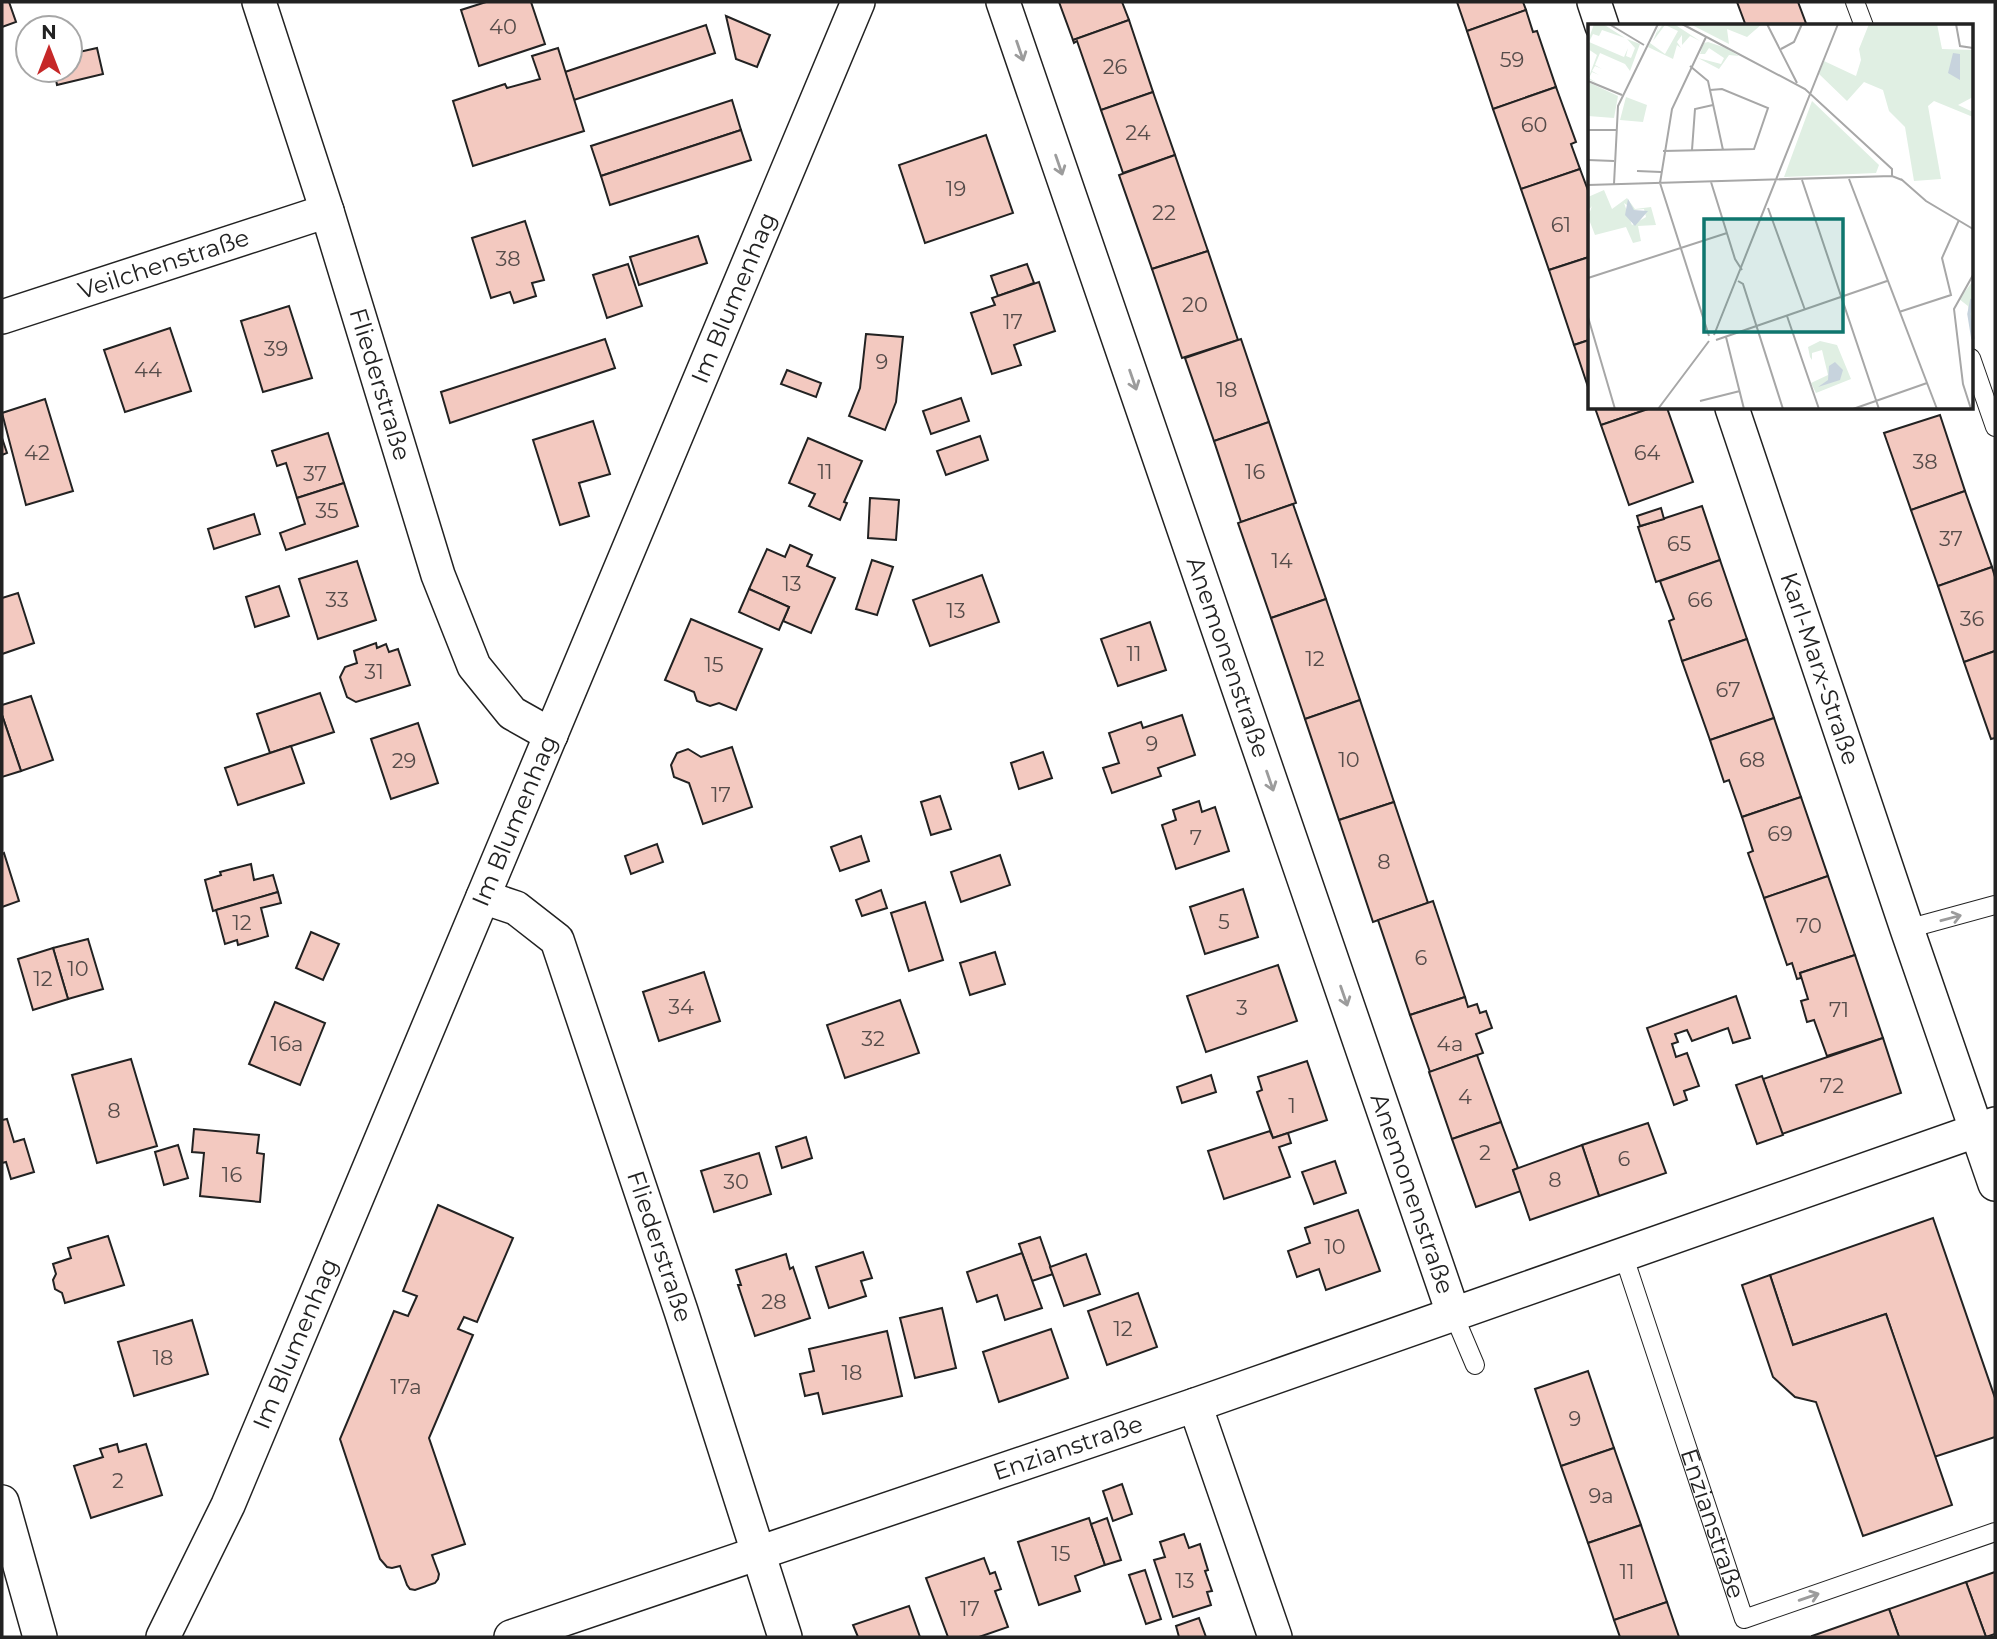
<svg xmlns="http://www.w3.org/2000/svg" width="1997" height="1639" viewBox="0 0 1997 1639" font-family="Montserrat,sans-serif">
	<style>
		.building { fill: #f3c9c0; stroke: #222; stroke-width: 2 }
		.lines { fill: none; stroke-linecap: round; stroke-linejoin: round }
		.service-casing { stroke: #222; stroke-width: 20 }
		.minor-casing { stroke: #222; stroke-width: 36 }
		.service { stroke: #fff; stroke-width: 18 }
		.minor { stroke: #fff; stroke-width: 33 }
		.oneway { stroke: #9c9c9c }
		.labels { text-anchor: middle; stroke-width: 5; stroke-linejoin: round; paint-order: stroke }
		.number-label { font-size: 21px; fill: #564c4a }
		.street-label { font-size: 24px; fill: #222; stroke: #fff }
		.inset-river { fill: none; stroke: #c7d3dd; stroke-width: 3.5 }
		.inset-road { fill: none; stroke: #a7a7a7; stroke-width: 2 }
		.view { fill: #0f766e; fill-opacity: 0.15; stroke: #0f766e; stroke-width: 3.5 }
		.inset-edge { fill: none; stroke: #222; stroke-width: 3.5 }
	</style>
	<rect width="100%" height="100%" fill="#fff"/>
	<!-- building -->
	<g class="building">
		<polygon points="2,2 9,2 16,22 2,27"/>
		<polygon points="486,2 531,2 545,44 479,66 461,10"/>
		<polygon points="1059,2 1122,2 1129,20 1073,40"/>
		<polygon points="1457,2 1523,2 1526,10 1467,31"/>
		<polygon points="1737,2 1798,2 1807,26 1746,26"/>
		<polygon points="1526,10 1533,32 1537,31 1556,87 1493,109 1467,31"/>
		<polygon points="726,16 770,35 757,67 736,59"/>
		<polygon points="1129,20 1153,92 1101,110 1077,41 1074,43 1073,40"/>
		<polygon points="706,25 715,53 574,100 565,72"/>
		<polygon points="97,48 103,74 57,85 54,70 70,70 70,54"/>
		<polygon points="558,48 584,131 473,166 453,101 505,84 507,88 540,79 532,56"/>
		<polygon points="1556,87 1576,142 1571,144 1580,169 1521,189 1493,109"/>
		<polygon points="1153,92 1175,155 1123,173 1101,110"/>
		<polygon points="732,100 741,130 601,176 591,146"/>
		<polygon points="741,130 751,160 610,205 601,176"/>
		<polygon points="986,135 1013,213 925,243 899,165"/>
		<polygon points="1175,155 1208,251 1152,269 1119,175"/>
		<polygon points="1580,169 1589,193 1589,257 1549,270 1521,189"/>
		<polygon points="525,221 544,280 532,283 536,296 514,303 510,292 491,298 472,238"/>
		<polygon points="698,236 707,263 639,285 630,257"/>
		<polygon points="1208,251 1238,340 1182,358 1152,269"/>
		<polygon points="1589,257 1589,340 1574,345 1549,270"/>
		<polygon points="628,264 642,306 607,318 593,275"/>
		<polygon points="1027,264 1034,283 998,296 991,276"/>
		<polygon points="1039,282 1055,331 1014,345 1021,365 992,374 971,313 995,305 992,298"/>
		<polygon points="289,306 312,378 263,392 241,321"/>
		<polygon points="170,328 191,391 125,412 104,350"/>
		<polygon points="866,334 903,337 896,402 885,430 849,416 860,388"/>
		<polygon points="605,339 615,368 450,423 441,392"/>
		<polygon points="1241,339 1269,422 1214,441 1185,358"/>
		<polygon points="1589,340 1589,390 1574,345"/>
		<polygon points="787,370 821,383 816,397 781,384"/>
		<polygon points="961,398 969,421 931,434 923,411"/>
		<polygon points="45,399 73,491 26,505 2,413"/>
		<polygon points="1595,408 1651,408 1601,425"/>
		<polygon points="1651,408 1667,408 1693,482 1629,505 1601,425"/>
		<polygon points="1940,415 1965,491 1911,510 1884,433"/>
		<polygon points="593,421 610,474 579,483 589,516 560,525 533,440"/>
		<polygon points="1269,422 1296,503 1241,522 1214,441"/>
		<polygon points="328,433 344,483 297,498 286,463 277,466 272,451"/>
		<polygon points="980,436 988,460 946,475 937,451"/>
		<polygon points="2,438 7,453 2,455"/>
		<polygon points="808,438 862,461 844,502 847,503 840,520 809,506 815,494 789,483"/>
		<polygon points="344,483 358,526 286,550 280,533 305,524 297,498"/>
		<polygon points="1965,491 1992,567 1938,586 1911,510"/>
		<polygon points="870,498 899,500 896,540 868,538"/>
		<polygon points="1293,504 1326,599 1271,618 1238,523"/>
		<polygon points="1702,506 1720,560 1656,582 1638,527"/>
		<polygon points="1661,508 1664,519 1640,526 1637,516"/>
		<polygon points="254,514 260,534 214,549 208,529"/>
		<polygon points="790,545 812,555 807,566 835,578 811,633 783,621 789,607 749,589 767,549 785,557"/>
		<polygon points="872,560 893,567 877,615 856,609"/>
		<polygon points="1720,560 1747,639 1682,661 1669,621 1674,619 1660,581"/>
		<polygon points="357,561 376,620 318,639 299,579"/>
		<polygon points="1992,567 1995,577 1995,651 1964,662 1938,586"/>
		<polygon points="982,575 999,622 930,646 913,600"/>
		<polygon points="279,586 289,616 255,627 246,597"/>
		<polygon points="749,589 789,607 779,630 739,612"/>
		<polygon points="18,593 34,643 2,654 2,598"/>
		<polygon points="1326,599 1360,700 1305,719 1271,618"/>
		<polygon points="691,619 762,649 736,710 719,703 710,706 697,701 694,692 665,680"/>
		<polygon points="1150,622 1166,670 1118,686 1101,639"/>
		<polygon points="1747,639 1774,718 1710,740 1682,661"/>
		<polygon points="376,643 377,648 386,644 389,652 398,649 410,685 356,702 347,697 340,677 345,667 357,663 354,651"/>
		<polygon points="1995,651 1995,738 1991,739 1964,662"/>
		<polygon points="320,693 334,732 270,753 257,714"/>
		<polygon points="31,696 53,760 21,771 2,715 2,705"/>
		<polygon points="1360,700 1394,802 1339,820 1305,719"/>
		<polygon points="2,715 21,771 2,777"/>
		<polygon points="1182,715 1195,755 1158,768 1161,776 1112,793 1103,768 1119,763 1109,733 1141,722 1143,728"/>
		<polygon points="1774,718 1801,797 1742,817 1729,780 1724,782 1710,740"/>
		<polygon points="418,723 438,783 391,799 371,739"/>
		<polygon points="291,746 304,783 238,805 225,768"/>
		<polygon points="732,747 752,807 703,824 689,783 674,777 671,765 677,753 688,749 701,757"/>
		<polygon points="1043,752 1052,778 1019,789 1011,763"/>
		<polygon points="940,796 951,829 931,835 921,802"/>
		<polygon points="1801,797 1828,876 1764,898 1748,853 1753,851 1742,817"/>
		<polygon points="1199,801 1202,812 1215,807 1229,851 1176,869 1162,825 1176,820 1173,810"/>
		<polygon points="1394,802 1428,903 1373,922 1339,820"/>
		<polygon points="861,836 869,861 840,871 831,847"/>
		<polygon points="657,844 663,862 631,874 625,856"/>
		<polygon points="4,853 19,901 2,907 2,854"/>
		<polygon points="1000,855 1010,885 961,902 951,872"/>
		<polygon points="251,864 254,880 273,875 278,892 213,911 205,880 221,875 220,872"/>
		<polygon points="1828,876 1855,955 1800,973 1801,978 1797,979 1792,963 1787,965 1764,898"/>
		<polygon points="1243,889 1258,937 1205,954 1190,907"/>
		<polygon points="881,890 887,908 862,916 856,900"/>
		<polygon points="278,892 281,903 261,908 268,936 238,945 237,940 225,944 216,910"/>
		<polygon points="1433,901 1465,997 1410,1015 1378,920"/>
		<polygon points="925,902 943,960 909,971 891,913"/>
		<polygon points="311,932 339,944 323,980 296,968"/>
		<polygon points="88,939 103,989 68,999 53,948"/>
		<polygon points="53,948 68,999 33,1010 18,959"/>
		<polygon points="995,952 1005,984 970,995 960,963"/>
		<polygon points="1855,955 1883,1038 1827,1056 1814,1020 1807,1022 1801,1001 1808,999 1800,973"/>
		<polygon points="1278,965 1297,1021 1206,1052 1187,996"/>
		<polygon points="704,972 720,1021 659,1041 643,992"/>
		<polygon points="1736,996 1750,1038 1733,1043 1728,1028 1692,1041 1687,1030 1675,1034 1678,1042 1672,1044 1676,1057 1687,1053 1699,1086 1684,1091 1687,1100 1674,1105 1647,1028"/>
		<polygon points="1465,997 1468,1007 1477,1004 1480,1013 1486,1011 1492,1028 1476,1034 1483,1053 1430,1072 1410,1015"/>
		<polygon points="900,1000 919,1053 845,1078 827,1025"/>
		<polygon points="275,1002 325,1023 300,1085 249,1064"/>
		<polygon points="1883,1038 1901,1093 1782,1134 1763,1079"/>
		<polygon points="1477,1055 1501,1122 1452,1139 1429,1072"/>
		<polygon points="131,1059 157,1146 97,1163 72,1075"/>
		<polygon points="1307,1061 1327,1120 1273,1138 1257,1092 1262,1090 1258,1077"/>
		<polygon points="1211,1075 1216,1092 1182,1103 1177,1087"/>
		<polygon points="1762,1076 1783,1135 1757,1144 1736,1085"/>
		<polygon points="7,1119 14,1142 24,1139 34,1172 11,1179 6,1162 2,1163 2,1120"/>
		<polygon points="1501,1122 1518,1168 1513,1170 1521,1191 1476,1207 1452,1139"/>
		<polygon points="1648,1123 1666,1173 1599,1196 1582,1145"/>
		<polygon points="194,1129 259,1135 257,1153 264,1154 260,1202 200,1196 204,1153 192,1152"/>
		<polygon points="1270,1131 1273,1138 1288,1133 1291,1143 1279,1147 1290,1177 1224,1199 1208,1151"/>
		<polygon points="806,1137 812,1158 782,1168 776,1147"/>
		<polygon points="178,1145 188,1178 164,1185 155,1152"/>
		<polygon points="1582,1145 1599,1196 1530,1220 1513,1170"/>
		<polygon points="759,1153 771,1194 714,1212 701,1171"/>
		<polygon points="1335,1161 1346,1193 1314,1204 1302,1172"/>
		<polygon points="438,1205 513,1238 477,1322 464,1317 458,1329 473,1335 429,1438 465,1544 432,1555 439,1574 438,1579 435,1583 415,1590 410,1589 407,1585 400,1566 392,1568 387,1567 380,1559 340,1439 394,1311 408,1316 417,1296 403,1291"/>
		<polygon points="1358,1210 1380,1271 1326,1290 1319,1269 1297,1277 1288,1251 1310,1243 1305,1228"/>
		<polygon points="1933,1218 1995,1398 1995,1437 1934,1457 1886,1314 1793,1345 1770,1275"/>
		<polygon points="108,1236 124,1285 65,1303 62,1293 55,1289 53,1280 56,1274 53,1264 71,1258 68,1248"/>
		<polygon points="1040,1237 1053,1274 1032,1281 1019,1244"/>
		<polygon points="863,1252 872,1278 861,1281 866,1296 829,1308 816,1267"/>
		<polygon points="1022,1253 1042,1308 1005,1320 997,1295 977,1302 967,1272"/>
		<polygon points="786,1254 790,1269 793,1267 810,1318 755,1336 738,1285 741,1285 736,1270"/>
		<polygon points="1086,1254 1100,1294 1064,1306 1050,1267"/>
		<polygon points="1770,1275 1793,1345 1886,1314 1952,1505 1863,1536 1816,1402 1795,1397 1773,1377 1742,1285"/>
		<polygon points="1138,1293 1157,1347 1107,1365 1088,1311"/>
		<polygon points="942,1308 956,1368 915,1378 900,1318"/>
		<polygon points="192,1320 208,1374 134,1396 118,1342"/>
		<polygon points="1051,1329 1068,1378 999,1402 983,1352"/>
		<polygon points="887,1331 902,1396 823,1414 818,1393 805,1396 800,1374 814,1371 809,1349"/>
		<polygon points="1588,1371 1614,1448 1561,1466 1535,1389"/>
		<polygon points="117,1444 119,1452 146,1444 162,1495 91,1518 74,1466 103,1457 100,1449"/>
		<polygon points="1614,1448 1641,1525 1588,1543 1561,1466"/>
		<polygon points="1122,1484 1132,1514 1113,1521 1103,1491"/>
		<polygon points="1089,1518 1105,1565 1075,1576 1080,1591 1039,1605 1018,1542"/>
		<polygon points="1107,1518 1121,1560 1105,1565 1091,1524"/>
		<polygon points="1641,1525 1667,1602 1614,1620 1588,1543"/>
		<polygon points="1184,1534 1189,1548 1200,1544 1208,1570 1205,1571 1212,1591 1207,1592 1211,1605 1173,1617 1154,1560 1165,1557 1160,1542"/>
		<polygon points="984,1558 990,1574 995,1572 1001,1589 995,1591 1008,1627 979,1637 948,1637 926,1578"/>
		<polygon points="1145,1570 1161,1619 1146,1624 1129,1575"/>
		<polygon points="1995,1572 1995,1634 1986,1637 1966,1582"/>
		<polygon points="1966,1582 1986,1637 1899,1637 1889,1609"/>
		<polygon points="1667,1602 1679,1637 1620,1637 1614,1620"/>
		<polygon points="909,1606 920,1637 858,1637 853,1625"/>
		<polygon points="1889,1609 1899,1637 1812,1637 1812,1636"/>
		<polygon points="1199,1618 1206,1637 1179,1637 1176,1626"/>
	</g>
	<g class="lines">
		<defs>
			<g id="service">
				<polyline points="1855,2 1864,26"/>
				<polyline points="1971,358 1995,427"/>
				<polyline points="1907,929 1995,905"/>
				<path id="s1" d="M1623,1254L1744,1619L1995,1532"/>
				<polyline points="1453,1313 1475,1365"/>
			</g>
			<g id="minor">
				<path id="s2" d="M259,2L327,211L438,575L474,666L512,713L551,735"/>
				<path id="s3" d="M1003,2L1453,1313"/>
				<polyline points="1594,2 1602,26"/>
				<path id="s4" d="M2,317L327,211"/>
				<path id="s5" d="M1732,408L1907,929L1995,1184"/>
				<path id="s6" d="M483,897L516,908L557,940L681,1311L785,1637"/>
				<polyline points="1195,1405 1275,1637"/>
				<polyline points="2,1502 40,1637"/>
				<path id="s7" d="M163,1637L228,1505L858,2"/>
				<path id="s8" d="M511,1637L1195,1405L1995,1124"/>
			</g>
		</defs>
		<!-- service casing -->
		<use href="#service" class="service-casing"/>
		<!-- minor casing -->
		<use href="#minor" class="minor-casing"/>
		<!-- service -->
		<use href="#service" class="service"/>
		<!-- minor -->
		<use href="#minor" class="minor"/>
	</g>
	<!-- one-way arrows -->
	<defs><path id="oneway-shaft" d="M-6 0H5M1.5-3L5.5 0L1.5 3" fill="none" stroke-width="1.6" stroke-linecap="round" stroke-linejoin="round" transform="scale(1.75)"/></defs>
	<g class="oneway">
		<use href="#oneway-shaft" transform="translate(1020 51) rotate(71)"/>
		<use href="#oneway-shaft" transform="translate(1059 165) rotate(71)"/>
		<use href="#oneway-shaft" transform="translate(1133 380) rotate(71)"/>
		<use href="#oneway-shaft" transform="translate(1270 781) rotate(71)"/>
		<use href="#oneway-shaft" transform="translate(1951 918) rotate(-15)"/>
		<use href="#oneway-shaft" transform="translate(1344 996) rotate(71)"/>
		<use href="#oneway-shaft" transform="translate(1809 1597) rotate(-19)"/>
	</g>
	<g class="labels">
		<!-- number labels -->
		<g class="number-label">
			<text x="503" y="34">40</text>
			<text x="1512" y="67">59</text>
			<text x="1115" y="74">26</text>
			<text x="1534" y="132">60</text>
			<text x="1138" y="140">24</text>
			<text x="956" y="196">19</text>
			<text x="1164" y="220">22</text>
			<text x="1561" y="232">61</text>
			<text x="508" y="266">38</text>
			<text x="1195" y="312">20</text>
			<text x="1013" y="329">17</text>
			<text x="276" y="356">39</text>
			<text x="882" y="369">9</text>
			<text x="148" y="377">44</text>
			<text x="1227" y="397">18</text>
			<text x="37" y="460">42</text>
			<text x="1647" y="460">64</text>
			<text x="1925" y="469">38</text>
			<text x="825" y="479">11</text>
			<text x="1255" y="479">16</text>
			<text x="315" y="481">37</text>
			<text x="327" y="518">35</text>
			<text x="1951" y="546">37</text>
			<text x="1679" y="551">65</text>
			<text x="1282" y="568">14</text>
			<text x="792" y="591">13</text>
			<text x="337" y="607">33</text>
			<text x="1700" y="607">66</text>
			<text x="956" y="618">13</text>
			<text x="1972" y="626">36</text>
			<text x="1134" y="661">11</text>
			<text x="1315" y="666">12</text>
			<text x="714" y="672">15</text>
			<text x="374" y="679">31</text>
			<text x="1728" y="697">67</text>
			<text x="1152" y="751">9</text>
			<text x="1349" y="767">10</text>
			<text x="1752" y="767">68</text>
			<text x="404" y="768">29</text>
			<text x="721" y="802">17</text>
			<text x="1780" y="841">69</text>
			<text x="1196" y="845">7</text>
			<text x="1384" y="869">8</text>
			<text x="1224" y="929">5</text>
			<text x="242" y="930">12</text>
			<text x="1809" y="933">70</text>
			<text x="1421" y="965">6</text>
			<text x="78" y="976">10</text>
			<text x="43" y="986">12</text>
			<text x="681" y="1014">34</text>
			<text x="1242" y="1015">3</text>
			<text x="1839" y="1017">71</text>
			<text x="873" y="1046">32</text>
			<text x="287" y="1051">16a</text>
			<text x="1450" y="1051">4a</text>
			<text x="1832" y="1093">72</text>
			<text x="1465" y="1104">4</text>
			<text x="1292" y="1113">1</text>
			<text x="114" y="1118">8</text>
			<text x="1485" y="1160">2</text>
			<text x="1624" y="1166">6</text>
			<text x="232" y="1182">16</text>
			<text x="1555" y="1187">8</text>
			<text x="736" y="1189">30</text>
			<text x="1335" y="1254">10</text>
			<text x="774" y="1309">28</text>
			<text x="1123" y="1336">12</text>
			<text x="163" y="1365">18</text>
			<text x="852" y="1380">18</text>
			<text x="406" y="1394">17a</text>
			<text x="1575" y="1426">9</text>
			<text x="118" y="1488">2</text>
			<text x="1601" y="1503">9a</text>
			<text x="1061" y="1561">15</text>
			<text x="1627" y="1579">11</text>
			<text x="1185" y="1588">13</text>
			<text x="970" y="1616">17</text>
		</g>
		<!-- street labels -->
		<g class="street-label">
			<text dy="8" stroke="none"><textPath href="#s4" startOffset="170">Veilchenstraße</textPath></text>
			<text dy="8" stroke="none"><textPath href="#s7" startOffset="1456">Im Blumenhag</textPath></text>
			<text dy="8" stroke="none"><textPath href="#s2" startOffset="401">Fliederstraße</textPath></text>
			<text dy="8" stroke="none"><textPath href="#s3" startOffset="693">Anemonenstraße</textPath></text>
			<text dy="8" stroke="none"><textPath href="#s5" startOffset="275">Karl-Marx-Straße</textPath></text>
			<text dy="8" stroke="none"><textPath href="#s7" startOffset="889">Im Blumenhag</textPath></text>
			<text dy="8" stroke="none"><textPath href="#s3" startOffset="1260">Anemonenstraße</textPath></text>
			<text dy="8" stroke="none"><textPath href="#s6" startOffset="410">Fliederstraße</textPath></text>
			<text dy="8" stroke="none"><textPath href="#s7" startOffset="322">Im Blumenhag</textPath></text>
			<text dy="8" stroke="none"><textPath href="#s8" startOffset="588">Enzianstraße</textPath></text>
			<text dy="8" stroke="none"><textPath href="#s1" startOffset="284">Enzianstraße</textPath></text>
		</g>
	</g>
	<!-- overview -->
	<g transform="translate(1588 24)">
		<rect width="385" height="385" fill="#fff"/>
		<path d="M6,0H15L37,14L14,6L11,12L5,10L1,18L36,33L40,24L38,32L43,34L47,24L39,15L52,20L42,47L37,40L12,29L7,41L14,45L7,42L4,47L11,51L4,48L1,54L9,59L0,55L9,31L0,25V17ZM72,0L69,9L75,0H86L112,17L102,12L94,21V11L89,18L93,24L89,21L85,35L60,23L62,19L77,30L90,7L77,1L65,17ZM102,0L123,2L174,0L159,13L139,5L141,20ZM281,0H349L354,25L385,26V73L370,81L385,88V93L346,77L340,82L353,155L326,157L317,103L301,87L295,66L276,58L259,77L231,50L236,37L268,52L273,36L271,25ZM120,18L138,24L151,32L141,31L131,45L110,34L133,40L136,34L121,24L117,30H112L114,25L111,29L116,19ZM0,58L30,72L26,94L0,92ZM38,73L59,81L55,98L32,96ZM224,77L291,141L288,149L196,153ZM16,166L24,185L39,174L47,185L63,183L68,201L50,202L53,217L45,219L38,203L7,211L0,193L4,182L0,187V173ZM36,179L46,186L56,185L58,193L44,201ZM385,257V321L380,282L371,275ZM232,317L249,321L263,355L228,369L223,359L240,351L234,326L224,329V336L222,333L220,323Z" fill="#e0efe3" fill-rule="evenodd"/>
		<path d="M365,29L372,30V56L360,49ZM40,175L46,186L60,187L47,202L37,191ZM247,338L255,346L252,356L230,363L240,356L241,342Z" fill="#c7d3dd"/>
		<path class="inset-river" d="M384,275L381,290L385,315"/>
		<path class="inset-road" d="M21,0L56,21M94,0L217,65L304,145V152M179,0L209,59M368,0L372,22L385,24M118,13L84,85L72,159L121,312M193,25L206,18L214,0M102,42L120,57L135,126M0,57L34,71M0,106H28M104,126L107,85L125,81M75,127L166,125L180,84L134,65L122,66M0,136L26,137M49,147L73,148M261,155L349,385M313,155L338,177L385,205M214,156L291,385M123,158L147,235L154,246M26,160L30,82L70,0M0,161L304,152L314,156M180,184L217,286M0,254L139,209M150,257L155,260L195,385M311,288L363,271L354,234L371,196M199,292L231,385M0,293L27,385M126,311L250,0M138,313L156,385M128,316L299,257M112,377L152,367M70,385L121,317M265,385L339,359M383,385L375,360L366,285L385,251"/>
		<path class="view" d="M116,195H255V308H116Z"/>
		<rect width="385" height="385" class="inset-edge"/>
	</g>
	<!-- border -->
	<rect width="1997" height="1639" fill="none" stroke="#222222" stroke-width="7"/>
	<!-- north arrow -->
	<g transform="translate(49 49)"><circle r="33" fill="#ffffff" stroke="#a7a7a7" stroke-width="2"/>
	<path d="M0-5L12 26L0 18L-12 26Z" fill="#c62828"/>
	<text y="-10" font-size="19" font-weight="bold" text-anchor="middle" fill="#222222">N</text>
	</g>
</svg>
